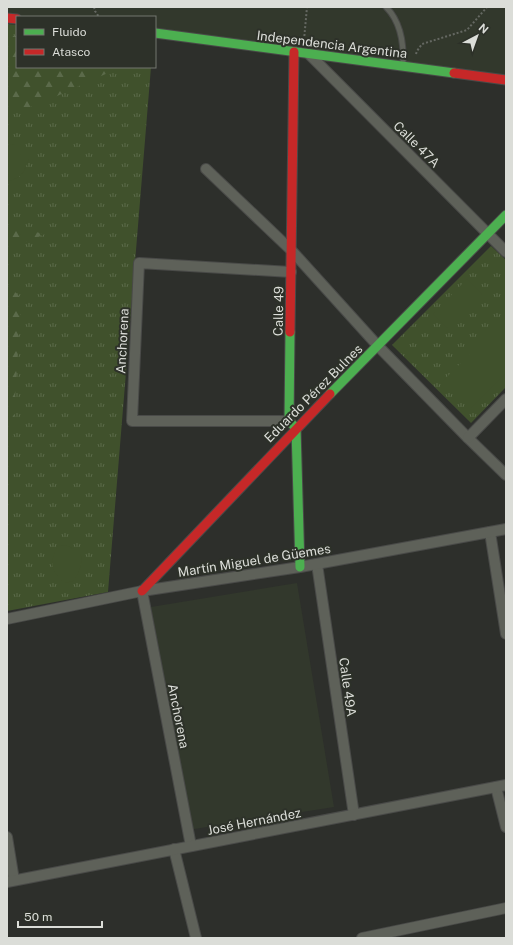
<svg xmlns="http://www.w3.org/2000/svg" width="513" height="945" viewBox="0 0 513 945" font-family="'Public Sans',sans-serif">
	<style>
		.built { fill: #32382c }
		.grass { fill: url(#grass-tufts) }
		.forest { fill: url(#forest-firs) }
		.pitch { fill: #40512c }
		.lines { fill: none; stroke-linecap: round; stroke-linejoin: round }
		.lane-casing { stroke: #494a48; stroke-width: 7 }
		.street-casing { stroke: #494a48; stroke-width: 12 }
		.fast-casing { stroke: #494a48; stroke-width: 11 }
		.jam-casing { stroke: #494a48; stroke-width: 11 }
		.path { stroke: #656862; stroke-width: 2; stroke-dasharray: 2 2; stroke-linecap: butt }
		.lane { stroke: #5e6159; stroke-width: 5 }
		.street { stroke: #5e6159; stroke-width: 10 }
		.fast { stroke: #4caf50; stroke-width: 9 }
		.jam { stroke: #c62828; stroke-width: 9 }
		.labels { text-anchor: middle; stroke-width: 4; stroke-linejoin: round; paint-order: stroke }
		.street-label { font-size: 13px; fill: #dbddd8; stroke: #2d3129 }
	</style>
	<defs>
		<pattern id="grass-tufts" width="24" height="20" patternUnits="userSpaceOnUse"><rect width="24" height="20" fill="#40512c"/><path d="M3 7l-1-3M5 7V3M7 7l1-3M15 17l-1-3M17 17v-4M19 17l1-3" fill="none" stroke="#5b6a4a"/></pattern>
		<pattern id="forest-firs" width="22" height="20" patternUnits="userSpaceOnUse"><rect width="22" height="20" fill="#40512c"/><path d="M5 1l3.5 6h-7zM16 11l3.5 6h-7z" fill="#5b6a4a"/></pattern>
	</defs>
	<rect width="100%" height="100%" fill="#2d2f2b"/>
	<!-- built -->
	<g class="built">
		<polygon points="7,7 506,7 506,76 155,33 155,17 17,17 7,16"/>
		<polygon points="297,583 334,807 188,830 151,607"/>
	</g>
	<!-- grass -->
	<g class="grass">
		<polygon points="7,24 17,25 17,67 151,67 108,592 7,611"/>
		<polygon points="491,246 506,260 506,387 471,423 392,345"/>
	</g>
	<!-- forest -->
	<g class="forest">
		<polygon points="7,35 17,36 17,67 121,67 35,106 7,111"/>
		<polygon points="7,226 45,234 7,249"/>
		<polygon points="7,284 21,298 13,431 7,489"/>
	</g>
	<!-- pitch -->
	<g class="pitch">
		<path d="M14,144L29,159C24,172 22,179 7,181V145Z"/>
		<polygon points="467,279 482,294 447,328 433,314"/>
		<polygon points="506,317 506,373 471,408 443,381"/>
		<path d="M58,545C69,545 74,548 81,556C82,566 79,573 73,581L65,583C49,570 50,562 58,545Z"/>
	</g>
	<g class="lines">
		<defs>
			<path id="lane" d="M386,7C401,22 404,45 403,65"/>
			<g id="street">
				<polyline points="309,54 506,252"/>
				<polyline points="206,169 292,251 378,346 468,438 506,475"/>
				<polyline points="289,421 132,421 139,263 291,272"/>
				<polyline points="468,438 506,399"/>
				<polyline points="490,532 506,634"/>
				<polyline points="317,564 354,815"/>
				<polyline points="142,591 191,846"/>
				<polyline points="7,619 142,591 300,567 506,529"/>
				<polyline points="496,787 506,827"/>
				<polyline points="7,837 14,880"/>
				<polyline points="174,849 196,938"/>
				<polyline points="7,882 506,785"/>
				<polyline points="362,938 506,908"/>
			</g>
			<g id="fast">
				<polyline points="155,33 454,73"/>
				<polyline points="290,332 289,421 296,428 300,567"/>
				<polyline points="330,394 506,215"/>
			</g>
			<g id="jam">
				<polyline points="7,18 17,19"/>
				<polyline points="454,73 506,80"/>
				<polyline points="290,332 294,52"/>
				<polyline points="142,591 330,394"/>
			</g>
		</defs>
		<!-- lane casing -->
		<use href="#lane" class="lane-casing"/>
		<!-- street casing -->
		<use href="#street" class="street-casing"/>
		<!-- fast casing -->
		<use href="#fast" class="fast-casing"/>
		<!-- jam casing -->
		<use href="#jam" class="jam-casing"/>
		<!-- path -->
		<g class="path">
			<polyline points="94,7 95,11 99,17"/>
			<polyline points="304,40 307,7"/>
			<polyline points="416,54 417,51 422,44 467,30 487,7"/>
		</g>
		<!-- lane -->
		<use href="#lane" class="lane"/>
		<!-- street -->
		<use href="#street" class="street"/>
		<!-- fast -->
		<use href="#fast" class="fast"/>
		<!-- jam -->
		<use href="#jam" class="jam"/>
	</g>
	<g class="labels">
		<!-- street labels -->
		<g class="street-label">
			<text transform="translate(332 44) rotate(7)" y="5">Independencia Argentina</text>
			<text transform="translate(417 144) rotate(45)" y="5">Calle 47A</text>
			<text transform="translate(278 311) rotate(-89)" y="5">Calle 49</text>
			<text transform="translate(122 341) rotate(-87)" y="5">Anchorena</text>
			<text transform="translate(313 393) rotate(-45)" y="5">Eduardo Pérez Bulnes</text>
			<text transform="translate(254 560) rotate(-9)" y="5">Martín Miguel de Güemes</text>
			<text transform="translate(348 687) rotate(82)" y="5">Calle 49A</text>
			<text transform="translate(179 716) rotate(79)" y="5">Anchorena</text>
			<text transform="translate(254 821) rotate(-11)" y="5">José Hernández</text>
		</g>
	</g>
	<!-- border -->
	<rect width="513" height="945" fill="none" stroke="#dbddd8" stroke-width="16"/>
	<!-- legend -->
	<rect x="16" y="16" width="140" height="52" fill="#2d3129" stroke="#73766f"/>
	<rect x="24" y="29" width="20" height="6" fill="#4caf50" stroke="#73766f"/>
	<text x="52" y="36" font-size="12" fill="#dbddd8">Fluido</text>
	<rect x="24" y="49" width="20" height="6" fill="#c62828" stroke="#73766f"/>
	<text x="52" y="56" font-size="12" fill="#dbddd8">Atasco</text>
	<!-- north arrow -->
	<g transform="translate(477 36) rotate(41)" stroke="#2d3129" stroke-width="3" paint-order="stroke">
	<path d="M0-3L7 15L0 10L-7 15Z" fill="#dbddd8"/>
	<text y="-6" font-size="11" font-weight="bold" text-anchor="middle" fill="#dbddd8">N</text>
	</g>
	<!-- scale -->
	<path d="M18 921v6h84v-6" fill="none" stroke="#dbddd8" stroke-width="2"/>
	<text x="24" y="921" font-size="12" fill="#dbddd8" stroke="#2d3129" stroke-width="3" paint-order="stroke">50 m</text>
</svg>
